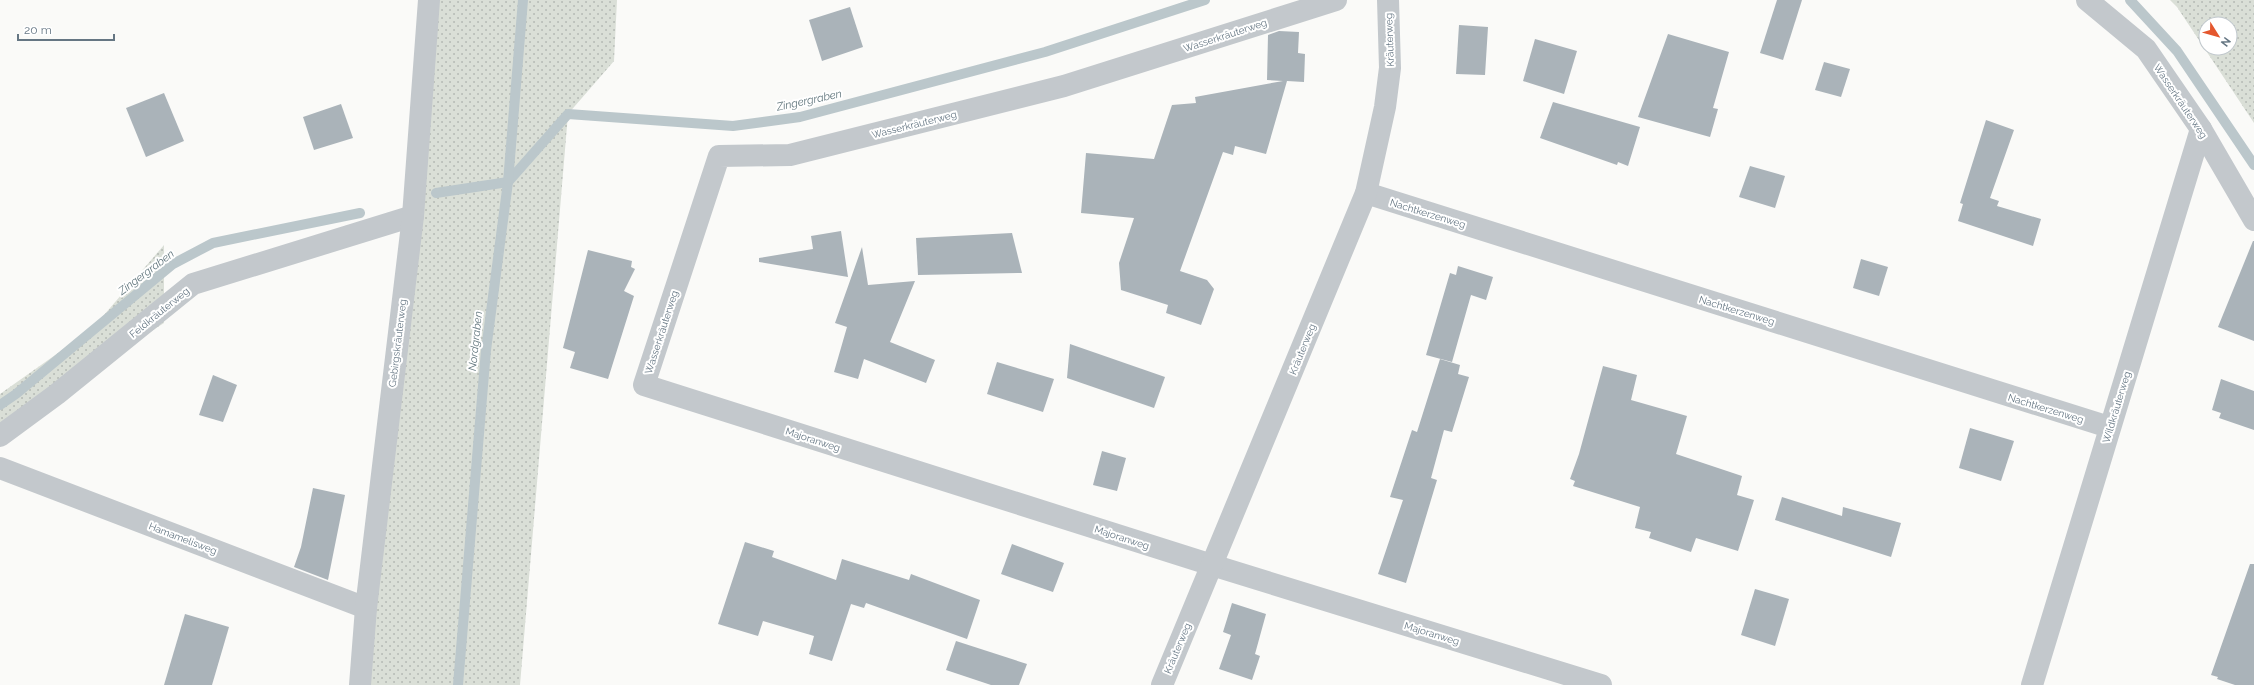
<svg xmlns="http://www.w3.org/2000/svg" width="2254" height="685" viewBox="0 0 2254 685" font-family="Raleway,sans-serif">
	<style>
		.grass { fill: url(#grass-dots); fill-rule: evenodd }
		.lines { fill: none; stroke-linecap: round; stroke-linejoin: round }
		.stream { stroke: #bbc7cb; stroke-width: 10 }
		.building { fill: #aab3b9 }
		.minor { stroke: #c3c8cc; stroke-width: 22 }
		.labels { text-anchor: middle; stroke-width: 4; stroke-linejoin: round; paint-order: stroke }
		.street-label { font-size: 10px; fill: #657683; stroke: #fff }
		.water-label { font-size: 11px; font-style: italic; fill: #60757c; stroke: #fff }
	</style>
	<defs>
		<pattern id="grass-dots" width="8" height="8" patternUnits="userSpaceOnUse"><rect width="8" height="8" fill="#dadfd7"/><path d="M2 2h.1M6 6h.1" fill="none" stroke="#b4b9b4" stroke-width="1.8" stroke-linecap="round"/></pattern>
	</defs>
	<rect width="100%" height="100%" fill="#fafaf8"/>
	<!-- grass -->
	<g class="grass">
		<polygon points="429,0 617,0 614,61 568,114 520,685 360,685"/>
		<path d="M2170,0H2254V123L2177,7ZM2206,24H2230V48H2206Z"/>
		<polygon points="164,245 164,323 0,429 0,394 92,329"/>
	</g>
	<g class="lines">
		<!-- stream -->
		<g class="stream">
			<polyline points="2130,0 2177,51 2254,165"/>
			<polyline points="436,193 508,182 568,114 733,126 800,117 1045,52 1205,0"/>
			<polyline points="0,405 16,394 173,264 213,243 360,213"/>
			<polyline points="458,685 486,350 508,182 523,0"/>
		</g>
	</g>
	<!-- building -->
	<g class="building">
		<polygon points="1777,0 1802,0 1783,60 1760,53"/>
		<polygon points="850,7 863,47 822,61 809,20"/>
		<polygon points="1459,25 1488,27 1485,75 1456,74"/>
		<polygon points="1279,31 1299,32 1298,53 1305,54 1304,82 1287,81 1266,154 1235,146 1233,155 1223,152 1180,271 1207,280 1214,289 1201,325 1166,313 1168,305 1121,290 1119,263 1134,218 1081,213 1086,153 1154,159 1172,105 1196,103 1195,97 1283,81 1267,80 1268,35"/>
		<polygon points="1668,34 1729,52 1713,108 1718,109 1710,137 1638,117"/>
		<polygon points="1535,39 1577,51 1564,94 1523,81"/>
		<polygon points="1824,62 1850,69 1841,97 1815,90"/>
		<polygon points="164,93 184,141 146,157 126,108"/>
		<polygon points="1553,102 1640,127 1628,166 1618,162 1617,165 1540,138"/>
		<polygon points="341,104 353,138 314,150 303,117"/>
		<polygon points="1986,120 2014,130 1990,198 1999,201 1997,206 2041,219 2033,246 1958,221 1963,204 1960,203"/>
		<polygon points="1750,166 1785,176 1775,208 1739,197"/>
		<polygon points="841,231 848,277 759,262 759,258 813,249 811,236"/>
		<polygon points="1012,233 1022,273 918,275 916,238"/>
		<polygon points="2253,241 2254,241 2254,341 2218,327"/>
		<polygon points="862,247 868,285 915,281 890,342 935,360 926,383 864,359 858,379 834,372 847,327 835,323"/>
		<polygon points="588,250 632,261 631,267 635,269 624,291 634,296 608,379 570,368 575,352 563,348"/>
		<polygon points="1861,259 1888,267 1879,296 1853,288"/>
		<polygon points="1458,266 1493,277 1486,300 1471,295 1452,362 1426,355 1450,273 1456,275"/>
		<polygon points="1070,344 1165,377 1154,408 1067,378"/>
		<polygon points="1440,359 1460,365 1458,374 1469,377 1452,432 1444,430 1431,478 1437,480 1406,583 1378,574 1403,500 1390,497 1412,430 1417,432"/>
		<polygon points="997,362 1054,379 1043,412 987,394"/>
		<polygon points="1603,366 1637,375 1631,400 1687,416 1676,454 1742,476 1737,495 1754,500 1738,551 1696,538 1691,552 1649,538 1651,532 1635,528 1640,507 1573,486 1575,481 1570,479 1579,454"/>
		<polygon points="213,375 237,385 223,422 199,415"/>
		<polygon points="2221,379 2254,391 2254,430 2219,418 2221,413 2212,410"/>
		<polygon points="1970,428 2014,441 2001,481 1959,468"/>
		<polygon points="1102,451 1126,458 1117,491 1093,485"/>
		<polygon points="313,488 345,495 328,580 294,567 301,547"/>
		<polygon points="1782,497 1842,516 1843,507 1901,523 1891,557 1775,520"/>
		<polygon points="745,542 774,551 772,557 836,580 842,559 909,580 911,574 980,600 967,639 866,603 864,608 851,604 832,661 809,654 814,636 763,621 758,636 718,624"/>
		<polygon points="1012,544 1064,563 1053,592 1001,574"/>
		<polygon points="2250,564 2254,564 2254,685 2235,685 2217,679 2218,677 2211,675"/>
		<polygon points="1755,589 1789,599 1775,646 1741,635"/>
		<polygon points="1232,603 1266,614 1255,654 1260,656 1252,680 1219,669 1231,635 1223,632"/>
		<polygon points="185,614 229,627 212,685 164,685"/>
		<polygon points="956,641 1027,664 1019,685 991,685 946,670"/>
	</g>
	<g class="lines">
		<!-- minor -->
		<g class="minor">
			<polyline points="1336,0 1064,86 790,155 719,156 644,385 1212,565 1601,685"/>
			<polyline points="2087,0 2146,49 2201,129 2254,220"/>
			<polyline points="1366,193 2109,427"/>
			<polyline points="0,436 57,394 193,284 413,216"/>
			<polyline points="0,468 366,608"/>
			<polyline points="360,685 366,608 413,216 429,0"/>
			<polyline points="1162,685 1366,193 1385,107 1390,68 1388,0"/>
			<polyline points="2032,685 2201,129"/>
		</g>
	</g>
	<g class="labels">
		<!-- street labels -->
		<g class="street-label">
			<text transform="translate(1225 35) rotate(-18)" y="4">Wasserkräuterweg</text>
			<text transform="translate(1389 40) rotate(-92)" y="4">Kräuterweg</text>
			<text transform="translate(2181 101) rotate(56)" y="4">Wasserkräuterweg</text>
			<text transform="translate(914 124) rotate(-14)" y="4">Wasserkräuterweg</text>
			<text transform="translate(1428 213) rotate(17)" y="4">Nachtkerzenweg</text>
			<text transform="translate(1737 310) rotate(17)" y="4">Nachtkerzenweg</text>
			<text transform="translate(159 312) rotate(-39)" y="4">Feldkräuterweg</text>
			<text transform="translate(661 332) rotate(-72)" y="4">Wasserkräuterweg</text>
			<text transform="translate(397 343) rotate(-83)" y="4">Gebirgskräuterweg</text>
			<text transform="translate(1302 349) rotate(-68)" y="4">Kräuterweg</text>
			<text transform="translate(2116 407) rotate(-73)" y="4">Wildkräuterweg</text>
			<text transform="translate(2046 408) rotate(17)" y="4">Nachtkerzenweg</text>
			<text transform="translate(813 439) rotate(18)" y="4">Majoranweg</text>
			<text transform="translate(1122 537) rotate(18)" y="4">Majoranweg</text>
			<text transform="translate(183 538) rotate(21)" y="4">Hamamelisweg</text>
			<text transform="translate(1432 633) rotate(17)" y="4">Majoranweg</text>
			<text transform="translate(1177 648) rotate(-67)" y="4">Kräuterweg</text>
		</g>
		<!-- water labels -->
		<g class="water-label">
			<text transform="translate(809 100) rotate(-12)" y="4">Zingergraben</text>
			<text transform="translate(146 272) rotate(-37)" y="4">Zingergraben</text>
			<text transform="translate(475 341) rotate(-84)" y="4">Nordgraben</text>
		</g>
	</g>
	<!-- north arrow -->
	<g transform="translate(2218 36) rotate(127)"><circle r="19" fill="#ffffff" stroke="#c1c8cd"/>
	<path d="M0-3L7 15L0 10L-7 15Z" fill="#e4572e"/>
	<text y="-6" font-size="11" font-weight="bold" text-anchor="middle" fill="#657683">N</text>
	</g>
	<!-- scale -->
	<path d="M18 34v6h96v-6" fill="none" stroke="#657683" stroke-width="2"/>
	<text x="24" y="34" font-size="12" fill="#657683" stroke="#ffffff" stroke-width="3" paint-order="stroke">20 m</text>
</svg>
